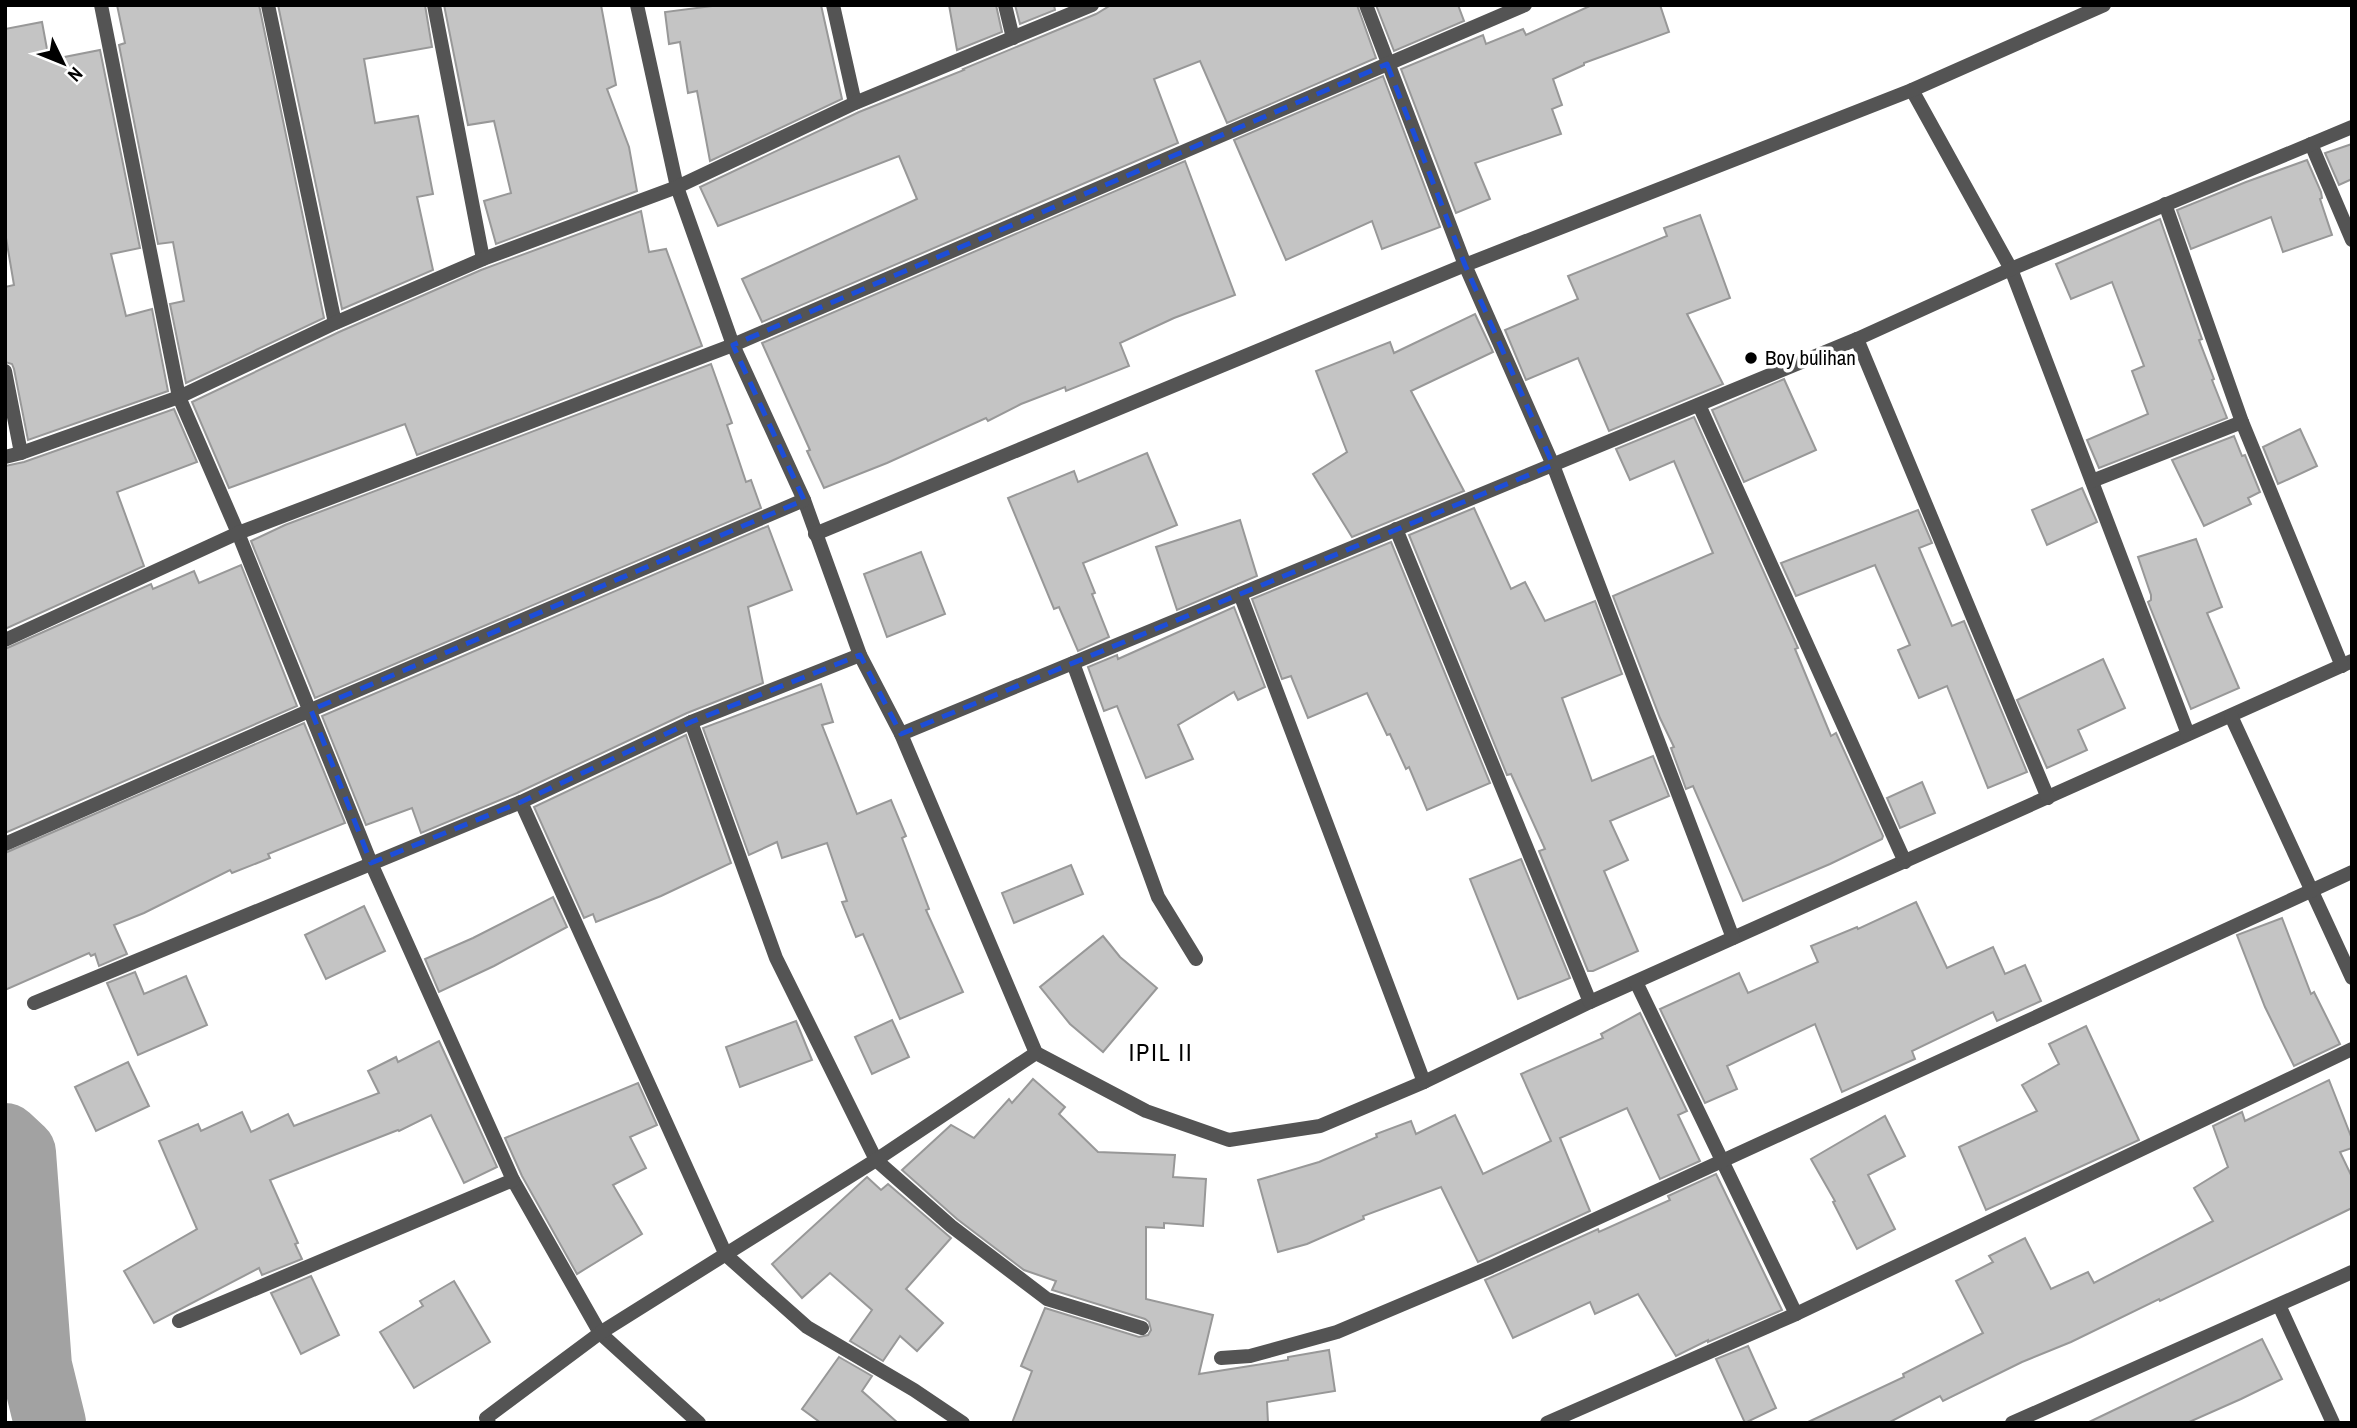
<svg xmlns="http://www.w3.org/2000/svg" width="2357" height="1428" viewBox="0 0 2357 1428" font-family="'Archivo Narrow',sans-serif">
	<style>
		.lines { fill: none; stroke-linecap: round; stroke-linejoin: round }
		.river { stroke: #a2a2a2; stroke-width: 72 }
		.building { fill: #c4c4c4; stroke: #989898; stroke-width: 2 }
		.street { stroke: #545454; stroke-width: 14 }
		.marked { fill: none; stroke: #1d4ed8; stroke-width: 5; stroke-dasharray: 14 9; stroke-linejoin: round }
		.poi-dot { fill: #000; stroke: #fff; stroke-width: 2.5 }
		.labels { text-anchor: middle; stroke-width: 7; stroke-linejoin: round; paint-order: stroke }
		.poi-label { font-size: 21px; fill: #000; stroke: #fff; text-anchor: start }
		.quarter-label { font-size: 24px; letter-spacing: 2px; fill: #000; stroke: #fff }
	</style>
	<rect width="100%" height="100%" fill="#fff"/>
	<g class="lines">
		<!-- river -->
		<polyline class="river" points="5,1139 20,1153 36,1366 50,1423"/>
	</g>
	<!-- building -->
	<g class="building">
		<polygon points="117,5 259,5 324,318 186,383 170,304 184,301 173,242 158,244 119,45 125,43"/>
		<polygon points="278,5 425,5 432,47 364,59 375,123 418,116 433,194 417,197 433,270 342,309"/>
		<polygon points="444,5 601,5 616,85 607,89 629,147 637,191 496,244 484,201 511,193 494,121 468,125"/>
		<polygon points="720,5 821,5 842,99 710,161 697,91 688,93 680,42 669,44 665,12"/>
		<polygon points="949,5 996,5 1002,32 957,50"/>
		<polygon points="1015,5 1054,5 1055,10 1020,24"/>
		<polygon points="1111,5 1357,5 1376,58 1227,123 1200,61 1154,79 1178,143 762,322 742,279 917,199 899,156 718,226 700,187 859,112 964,70 963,69 1096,14"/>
		<polygon points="1376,5 1458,5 1464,21 1394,51"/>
		<polygon points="1592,5 1660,5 1669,32 1584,63 1584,65 1553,79 1562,105 1552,109 1561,134 1475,163 1490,199 1456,213 1401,69 1483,35 1486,44 1523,29 1526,35"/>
		<polygon points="42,22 49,60 100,50 140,248 111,254 126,316 152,309 168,391 28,440 14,369 12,364 5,362 5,287 14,285 5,232 5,29"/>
		<polygon points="1383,76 1440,227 1382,249 1372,221 1286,260 1234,140"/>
		<polygon points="2352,144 2352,179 2339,185 2325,153"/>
		<polygon points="2307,160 2321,192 2322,198 2320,199 2332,235 2283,252 2271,217 2191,249 2177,210 2246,182"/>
		<polygon points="1185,161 1235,295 1174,318 1120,343 1129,366 1066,391 1065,387 1021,404 988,421 986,418 887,463 824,488 807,451 810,450 762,343"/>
		<polygon points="641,211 649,252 666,249 702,346 417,455 405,424 229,488 192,402 339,332 481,270"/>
		<polygon points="1700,215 1730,298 1687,314 1723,384 1609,431 1578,358 1526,380 1505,330 1578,299 1568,276 1667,236 1664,228"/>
		<polygon points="2160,219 2202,339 2199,340 2214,379 2212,380 2227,418 2099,468 2087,440 2148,414 2132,371 2144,366 2112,282 2071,299 2056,264"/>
		<polygon points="1475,314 1493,352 1411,391 1464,491 1352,537 1313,474 1347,452 1316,371 1390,342 1394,353"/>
		<polygon points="711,364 732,423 727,425 746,482 751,480 761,508 315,698 251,541 285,525"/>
		<polygon points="1784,379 1816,450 1744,482 1712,410"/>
		<polygon points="174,409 197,462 117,492 144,566 5,629 5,466 24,462"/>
		<polygon points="1694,417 1798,648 1795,649 1831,736 1836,733 1883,836 1882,839 1830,864 1743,901 1693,786 1686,789 1671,748 1674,747 1660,718 1613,596 1713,553 1674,461 1630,480 1616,449"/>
		<polygon points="2300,429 2317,466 2278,484 2263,447"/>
		<polygon points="2234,436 2242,456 2245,455 2260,492 2248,498 2251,504 2204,526 2172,460"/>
		<polygon points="1147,453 1177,525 1083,563 1095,593 1092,594 1109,637 1078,651 1059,607 1054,609 1008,498 1074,471 1078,482"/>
		<polygon points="2082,488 2097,522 2047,545 2032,510"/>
		<polygon points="1474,508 1511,589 1525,582 1545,621 1595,601 1622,674 1562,698 1592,781 1653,756 1669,796 1610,821 1628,860 1604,871 1638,951 1593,971 1588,971 1539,851 1545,849 1511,774 1507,775 1409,535"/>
		<polygon points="1918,510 1932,543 1919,548 1952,626 1964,621 2027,772 1988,788 1947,686 1919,698 1898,650 1910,645 1875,565 1796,596 1781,563"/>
		<polygon points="1240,520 1257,576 1177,610 1156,547"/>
		<polygon points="768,526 792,590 748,607 763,683 687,713 517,793 421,833 412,808 366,825 322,716"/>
		<polygon points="2196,539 2222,607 2207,613 2239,688 2191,709 2148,602 2151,600 2151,595 2138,557"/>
		<polygon points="1391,542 1490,783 1427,810 1409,767 1406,769 1390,734 1387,735 1367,693 1308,718 1291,676 1282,679 1252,599"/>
		<polygon points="921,552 945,614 887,637 864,574"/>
		<polygon points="241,565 297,706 5,833 5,649 151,584 153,589 194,571 199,583"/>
		<polygon points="1234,607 1265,687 1238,700 1234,692 1178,725 1193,759 1146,778 1117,706 1104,711 1088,667 1117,655 1118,659"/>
		<polygon points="2103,659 2125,708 2078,730 2087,750 2047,768 2017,700"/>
		<polygon points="821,684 833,722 822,725 857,814 891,800 906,836 902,838 929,909 926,910 963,992 900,1019 863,934 856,937 842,902 847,901 827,843 782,858 777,842 749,855 703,728"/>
		<polygon points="304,723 345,823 268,854 270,858 232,873 230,870 144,913 114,925 127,954 99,966 95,954 91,956 89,953 5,990 5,853"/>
		<polygon points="686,735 731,863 661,896 596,922 593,914 584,918 534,807"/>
		<polygon points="1922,782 1935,813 1900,828 1887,798"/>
		<polygon points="1521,859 1570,978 1518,999 1470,879"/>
		<polygon points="1071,865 1083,894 1014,923 1002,893"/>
		<polygon points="553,897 567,927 494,966 439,992 425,959 473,938"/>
		<polygon points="1916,902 1947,968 1993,947 2005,974 2025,965 2041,1001 1997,1021 1993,1012 1912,1051 1915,1059 1842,1092 1815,1024 1727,1066 1737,1089 1705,1103 1660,1009 1739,973 1748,993 1818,962 1811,946 1857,927 1858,929"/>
		<polygon points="364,906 385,951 326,979 305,935"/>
		<polygon points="2282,918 2311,994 2314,992 2340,1044 2294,1066 2265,1007 2237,935"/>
		<polygon points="1103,936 1120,957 1157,988 1103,1052 1070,1024 1040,987"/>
		<polygon points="135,972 144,994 186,976 207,1025 138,1055 107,983"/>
		<polygon points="1640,1013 1687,1111 1678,1115 1700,1161 1660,1179 1627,1108 1560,1138 1590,1211 1478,1262 1441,1187 1363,1216 1364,1219 1307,1244 1278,1252 1258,1180 1319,1162 1377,1137 1376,1134 1411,1121 1416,1134 1455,1115 1483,1174 1551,1141 1521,1074 1603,1038 1601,1034"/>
		<polygon points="892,1020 909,1057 872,1074 855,1037"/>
		<polygon points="796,1021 812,1060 740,1087 726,1047"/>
		<polygon points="2086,1026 2139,1140 1986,1210 1959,1147 2037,1111 2022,1085 2059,1064 2049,1044"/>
		<polygon points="439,1041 497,1167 464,1183 431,1115 399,1131 398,1130 270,1180 298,1243 295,1244 302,1259 262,1275 259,1268 154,1323 124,1271 197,1229 159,1141 198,1124 201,1131 242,1112 251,1132 288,1114 294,1126 379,1093 368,1071 396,1057 398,1062"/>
		<polygon points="128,1062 149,1106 96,1131 75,1087"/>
		<polygon points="1033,1079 1065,1107 1059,1114 1098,1152 1175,1155 1173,1177 1206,1179 1203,1226 1164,1223 1164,1228 1146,1227 1146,1299 1213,1315 1199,1374 1288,1360 1288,1357 1329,1350 1335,1391 1267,1402 1268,1423 1012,1423 1032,1371 1021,1366 1045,1308 1139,1337 1148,1335 1151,1330 1149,1322 1145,1319 1052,1290 1056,1281 1024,1270 957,1219 902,1170 951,1125 974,1138 1009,1099 1012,1103"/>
		<polygon points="2329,1080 2352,1139 2352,1148 2340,1152 2352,1177 2352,1208 2160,1301 2159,1299 2071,1342 2022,1362 1943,1401 1940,1396 1888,1423 1806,1423 1904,1377 1903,1374 1983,1333 1956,1281 1993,1262 1989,1256 2025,1238 2051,1289 2088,1272 2094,1283 2213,1221 2194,1188 2228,1167 2213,1126 2242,1112 2245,1121"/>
		<polygon points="638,1083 657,1125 630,1137 646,1168 613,1185 642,1234 577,1274 522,1176 505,1138"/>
		<polygon points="1885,1116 1905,1156 1868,1175 1895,1229 1857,1249 1833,1202 1835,1201 1811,1159"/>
		<polygon points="1716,1174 1782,1310 1708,1342 1708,1340 1676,1356 1638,1294 1595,1314 1590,1302 1513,1338 1485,1280 1598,1229 1599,1232 1670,1200 1668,1196"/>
		<polygon points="867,1177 881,1190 888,1184 951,1238 906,1289 943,1323 917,1351 900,1336 883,1361 850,1341 872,1310 830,1273 802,1298 772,1264"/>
		<polygon points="311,1276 339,1335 301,1354 271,1293"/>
		<polygon points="454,1281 490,1342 414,1388 380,1332 423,1306 420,1301"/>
		<polygon points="2262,1339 2282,1379 2241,1399 2187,1423 2087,1423"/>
		<polygon points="1748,1346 1776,1408 1745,1423 1716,1359"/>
		<polygon points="839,1357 872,1376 862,1391 898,1423 821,1423 802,1409"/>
	</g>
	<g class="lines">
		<!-- street -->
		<g class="street">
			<polyline points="101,5 179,397 238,533 371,863 513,1180 600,1333 699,1423"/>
			<polyline points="268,5 335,323"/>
			<polyline points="434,5 483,259"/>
			<polyline points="637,5 677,187 733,345 804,500 860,655 901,734 1036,1053 1146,1111 1229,1140 1320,1126 1424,1082 1590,1002 2352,661"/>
			<polyline points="833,5 855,103"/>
			<polyline points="1005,5 1013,38"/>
			<polyline points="1366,5 1465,265 1553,465 1733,938"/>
			<polyline points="1912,90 2011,269 2188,734"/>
			<polyline points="2311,144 2352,240"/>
			<polyline points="2165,204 2242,422 2342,666"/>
			<polyline points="1857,339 2048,798"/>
			<polyline points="5,371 21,453"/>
			<polyline points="1699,405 1905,862"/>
			<polyline points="5,457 21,453 179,397 335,323 483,259 677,187 855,103 1092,5"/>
			<polyline points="2092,481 2242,422"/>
			<polyline points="1396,529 1590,1002"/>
			<polyline points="815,534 1465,265 1912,90 2104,5"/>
			<polyline points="1240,594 1424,1082"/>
			<polyline points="5,640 238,533 733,345 1525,5"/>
			<polyline points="1073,663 1158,897 1196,959"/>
			<polyline points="2231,716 2352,978"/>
			<polyline points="691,722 776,958 876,1160 951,1226 1047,1299 1142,1328"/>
			<polyline points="901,734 1857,339 2011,269 2352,127"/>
			<polyline points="521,802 726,1255 807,1327 914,1390 963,1423"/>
			<polyline points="5,844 311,710 804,500"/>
			<polyline points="1636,982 1796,1314"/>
			<polyline points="34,1003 521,802 691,722 860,655"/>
			<polyline points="2279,1305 2333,1423"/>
			<polyline points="179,1321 513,1180"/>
			<polyline points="1221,1358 1250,1356 1337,1332 1491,1267 2352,872"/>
			<polyline points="489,1423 486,1418 600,1333 876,1160 1036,1053"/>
			<polyline points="1547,1423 1796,1314 2352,1049"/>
			<polyline points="2012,1423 2352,1272"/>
		</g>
	</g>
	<!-- marked area -->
	<path class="marked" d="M1387,64L1465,265L1553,465L901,734L860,655L691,722L521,802L371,863L311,710L804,500L733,345Z"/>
	<!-- markers -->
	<circle class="poi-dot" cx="1751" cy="358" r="7"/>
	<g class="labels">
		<!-- poi labels -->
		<g class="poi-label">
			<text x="1765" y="365">Boy bulihan</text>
		</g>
		<!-- quarter labels -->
		<g class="quarter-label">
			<text x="1161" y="1061">IPIL II</text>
		</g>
	</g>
	<!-- border -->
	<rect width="2357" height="1428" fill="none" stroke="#000000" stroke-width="14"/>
	<!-- north arrow -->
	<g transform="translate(63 63) rotate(133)" stroke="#ffffff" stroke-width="5" paint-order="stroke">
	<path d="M0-5L12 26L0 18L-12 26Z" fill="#000000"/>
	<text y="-10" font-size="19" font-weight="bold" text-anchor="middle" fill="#000000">N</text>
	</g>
</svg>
